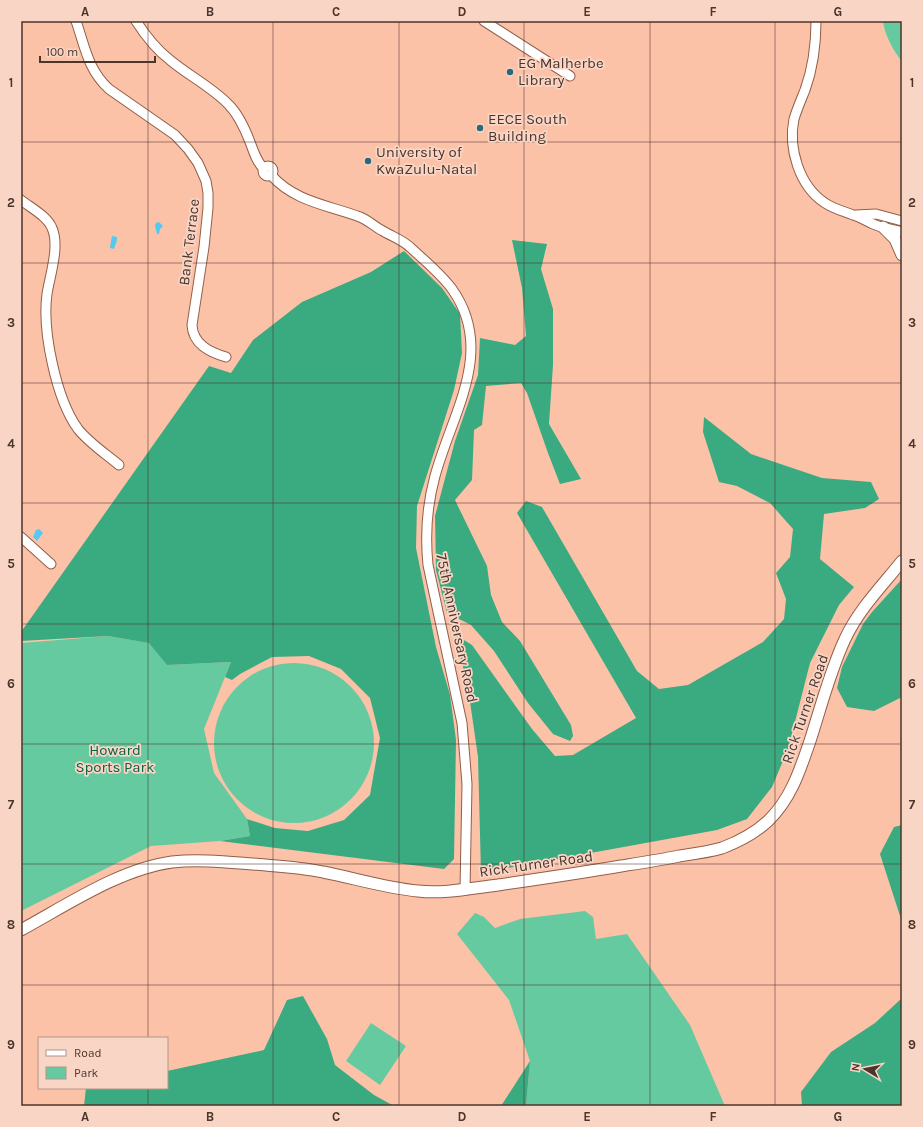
<svg xmlns="http://www.w3.org/2000/svg" width="923" height="1127" viewBox="0 0 923 1127" font-family="Karla,sans-serif">
	<style>
		.green { fill: #66caa1 }
		.forest { fill: #3aaa80 }
		.water { fill: #54caf3 }
		.lines { fill: none; stroke-linecap: round; stroke-linejoin: round }
		.minor-casing { stroke: #925e48; stroke-width: 11 }
		.major-casing { stroke: #925e48; stroke-width: 13 }
		.minor { stroke: #fff; stroke-width: 9 }
		.major { stroke: #fff; stroke-width: 11 }
		.grid { fill: none; stroke: #4c352b; stroke-width: 1; stroke-opacity: 0.55 }
		.poi-dot { fill: #2a687e; stroke: #f9d5c6; stroke-width: 1.5 }
		.labels { text-anchor: middle; stroke-width: 3.5; stroke-linejoin: round; paint-order: stroke }
		.poi-label { font-size: 15px; fill: #4c352b; stroke: #f9d5c6; text-anchor: start }
		.street-label { font-size: 15px; fill: #4c352b; stroke: #f9d5c6 }
		.park-label { font-size: 15px; fill: #0a6145; stroke: #f9d5c6 }
		.neatline { fill: none; stroke: #4c352b; stroke-width: 1.5 }
		.grid-label { font-size: 13px; text-anchor: middle; font-weight: bold; fill: #4c352b }
	</style>
	<rect width="100%" height="100%" fill="#fcc2a8"/>
	<!-- green -->
	<g class="green">
		<path d="M883,21H902V61C894,53 884,33 883,21Z"/>
		<polygon points="108,636 150,643 167,665 231,662 204,729 214,773 247,819 250,836 220,841 151,846 21,911 21,643"/>
		<circle cx="294" cy="743" r="80"/>
		<polygon points="585,911 593,917 596,939 627,934 690,1025 725,1106 526,1106 530,1061 509,1000 457,934 475,913 484,917 495,928 520,919"/>
		<polygon points="371,1023 406,1046 380,1085 346,1061"/>
	</g>
	<!-- forest -->
	<g class="forest">
		<polygon points="512,240 547,244 541,269 553,309 553,365 549,424 581,479 560,484 548,453 527,393 521,383 486,386 482,425 474,430 472,480 455,500 487,566 491,595 502,622 520,641 571,725 573,736 570,741 553,734 528,703 494,651 471,625 447,613 436,570 435,516 455,441 478,375 480,338 515,345 526,336 522,288"/>
		<polygon points="404,251 442,288 460,314 462,353 454,390 417,506 416,548 436,647 450,695 456,740 454,859 444,869 220,841 250,836 247,819 275,828 308,831 344,820 370,795 380,738 370,698 341,669 309,656 272,657 240,674 232,680 225,677 231,662 167,665 149,643 108,636 21,641 21,632 209,366 231,373 253,340 302,302 371,272"/>
		<polygon points="704,417 751,454 822,478 871,482 879,499 865,508 824,514 820,559 854,587 839,605 810,663 788,749 772,787 747,819 717,830 481,873 478,757 467,681 454,634 472,645 532,729 555,756 573,755 636,718 517,513 526,501 542,507 637,671 659,689 688,685 763,642 784,619 786,599 776,573 790,557 793,529 770,503 737,486 719,482 703,432"/>
		<polygon points="902,579 902,697 874,711 847,707 837,688 842,667 863,624 872,612"/>
		<polygon points="902,825 902,922 880,854 894,827"/>
		<polygon points="303,996 327,1039 335,1065 374,1095 394,1106 84,1106 86,1088 167,1088 167,1071 264,1050 287,1000"/>
		<polygon points="902,998 902,1106 802,1106 801,1092 831,1052 875,1023"/>
		<polygon points="530,1061 526,1106 501,1106"/>
	</g>
	<!-- water -->
	<g class="water">
		<polygon points="159,222 163,226 160,229 159,234 157,234 155,226 156,223"/>
		<polygon points="112,236 117,237 117,240 114,249 110,248 110,247"/>
		<polygon points="39,529 43,533 37,541 33,537 36,530"/>
	</g>
	<g class="lines">
		<defs>
			<g id="minor">
				<path d="M76,21C85,47 88,70 109,89L175,135L188,149L198,163L206,181L208,193V208L204,247L192,325C193,344 209,352 226,357"/>
				<path d="M136,21C145,35 157,50 170,60C189,76 212,87 229,105C239,115 245,129 250,142C254,152 256,161 264,169"/>
				<polyline points="484,21 570,76"/>
				<path d="M816,21C816,44 813,68 805,90C801,100 797,109 794,119C788,148 799,186 825,203C834,209 843,211 853,215C860,217 866,221 873,224C882,228 892,229 902,232"/>
				<circle cx="268" cy="171" r="5"/>
				<path d="M271,175C295,202 328,205 360,217C368,220 375,227 383,231C393,237 403,240 411,248C425,261 441,274 452,289C496,351 452,413 435,476C427,505 425,535 428,565L462,723L467,784L465,890"/>
				<path d="M21,200C31,208 47,216 52,228C60,246 50,275 47,294C42,330 56,399 78,429C89,443 106,454 119,465"/>
				<polyline points="856,215 876,214 902,221"/>
				<polyline points="21,537 51,564"/>
			</g>
			<g id="major">
				<polyline points="883,227 895,239 902,255"/>
				<path d="M21,930C67,905 120,869 172,862C199,859 227,862 253,864C276,866 300,867 323,872C354,878 386,888 418,891C444,894 472,888 498,885C539,879 580,873 621,866C640,863 660,860 679,856C693,854 708,852 722,848C738,842 755,833 768,821C791,799 800,770 810,741C821,707 830,671 845,639C859,609 882,586 902,561"/>
			</g>
		</defs>
		<!-- minor casing -->
		<use href="#minor" class="minor-casing"/>
		<!-- major casing -->
		<use href="#major" class="major-casing"/>
		<!-- minor -->
		<use href="#minor" class="minor"/>
		<!-- major -->
		<use href="#major" class="major"/>
	</g>
	<!-- grid -->
	<path class="grid" d="M148,21V1038M273,21V1106M399,21V1106M524,21V1106M650,21V1106M775,21V1106M21,142H902M21,263H902M21,383H902M21,503H902M21,624H902M21,744H902M21,864H902M21,985H902M148,1088V1106"/>
	<!-- markers -->
	<g class="poi-dot">
		<circle cx="510" cy="72" r="4"/>
		<circle cx="480" cy="128" r="4"/>
		<circle cx="368" cy="161" r="4"/>
	</g>
	<g class="labels">
		<!-- poi labels -->
		<g class="poi-label">
			<text x="518" y="68">EG Malherbe<tspan x="518" dy="17">Library</tspan></text>
			<text x="488" y="124">EECE South<tspan x="488" dy="17">Building</tspan></text>
			<text x="376" y="157">University of<tspan x="376" dy="17">KwaZulu-Natal</tspan></text>
		</g>
		<!-- street labels -->
		<g class="street-label">
			<text transform="translate(189 242) rotate(-83)" y="5">Bank Terrace</text>
			<text transform="translate(457 628) rotate(78)" y="5">75th Anniversary Road</text>
			<text transform="translate(805 709) rotate(-71)" y="5">Rick Turner Road</text>
			<text transform="translate(536 864) rotate(-8)" y="5">Rick Turner Road</text>
		</g>
		<!-- park labels -->
		<g class="park-label">
			<text x="115" y="755">Howard<tspan x="115" dy="17">Sports Park</tspan></text>
		</g>
	</g>
	<!-- border -->
	<rect width="923" height="1127" fill="none" stroke="#f9d5c6" stroke-width="44"/>
	<!-- legend -->
	<rect x="38" y="1037" width="130" height="52" fill="#f9d5c6" stroke="#b49588"/>
	<rect x="46" y="1050" width="20" height="6" fill="#ffffff" stroke="#b49588"/>
	<text x="74" y="1057" font-size="12" fill="#4c352b">Road</text>
	<rect x="46" y="1067" width="20" height="12" fill="#66caa1" stroke="#b49588"/>
	<text x="74" y="1077" font-size="12" fill="#4c352b">Park</text>
	<!-- north arrow -->
	<g transform="translate(865 1069) rotate(280)" stroke="#f9d5c6" stroke-width="3" paint-order="stroke">
	<path d="M0-3L7 15L0 10L-7 15Z" fill="#4c352b"/>
	<text y="-6" font-size="11" font-weight="bold" text-anchor="middle" fill="#4c352b">N</text>
	</g>
	<!-- scale -->
	<path d="M40 56v6h115v-6" fill="none" stroke="#4c352b" stroke-width="2"/>
	<text x="46" y="56" font-size="12" fill="#4c352b" stroke="#f9d5c6" stroke-width="3" paint-order="stroke">100 m</text>
	<rect x="22" y="22" width="879" height="1083" class="neatline"/>
	<g class="grid-label">
		<text x="85" y="16">A</text>
		<text x="210" y="16">B</text>
		<text x="336" y="16">C</text>
		<text x="462" y="16">D</text>
		<text x="587" y="16">E</text>
		<text x="713" y="16">F</text>
		<text x="838" y="16">G</text>
		<text x="11" y="87">1</text>
		<text x="912" y="87">1</text>
		<text x="11" y="207">2</text>
		<text x="912" y="207">2</text>
		<text x="11" y="327">3</text>
		<text x="912" y="327">3</text>
		<text x="11" y="448">4</text>
		<text x="912" y="448">4</text>
		<text x="11" y="568">5</text>
		<text x="912" y="568">5</text>
		<text x="11" y="688">6</text>
		<text x="912" y="688">6</text>
		<text x="11" y="809">7</text>
		<text x="912" y="809">7</text>
		<text x="11" y="929">8</text>
		<text x="912" y="929">8</text>
		<text x="11" y="1049">9</text>
		<text x="912" y="1049">9</text>
		<text x="85" y="1121">A</text>
		<text x="210" y="1121">B</text>
		<text x="336" y="1121">C</text>
		<text x="462" y="1121">D</text>
		<text x="587" y="1121">E</text>
		<text x="713" y="1121">F</text>
		<text x="838" y="1121">G</text>
	</g>
</svg>
